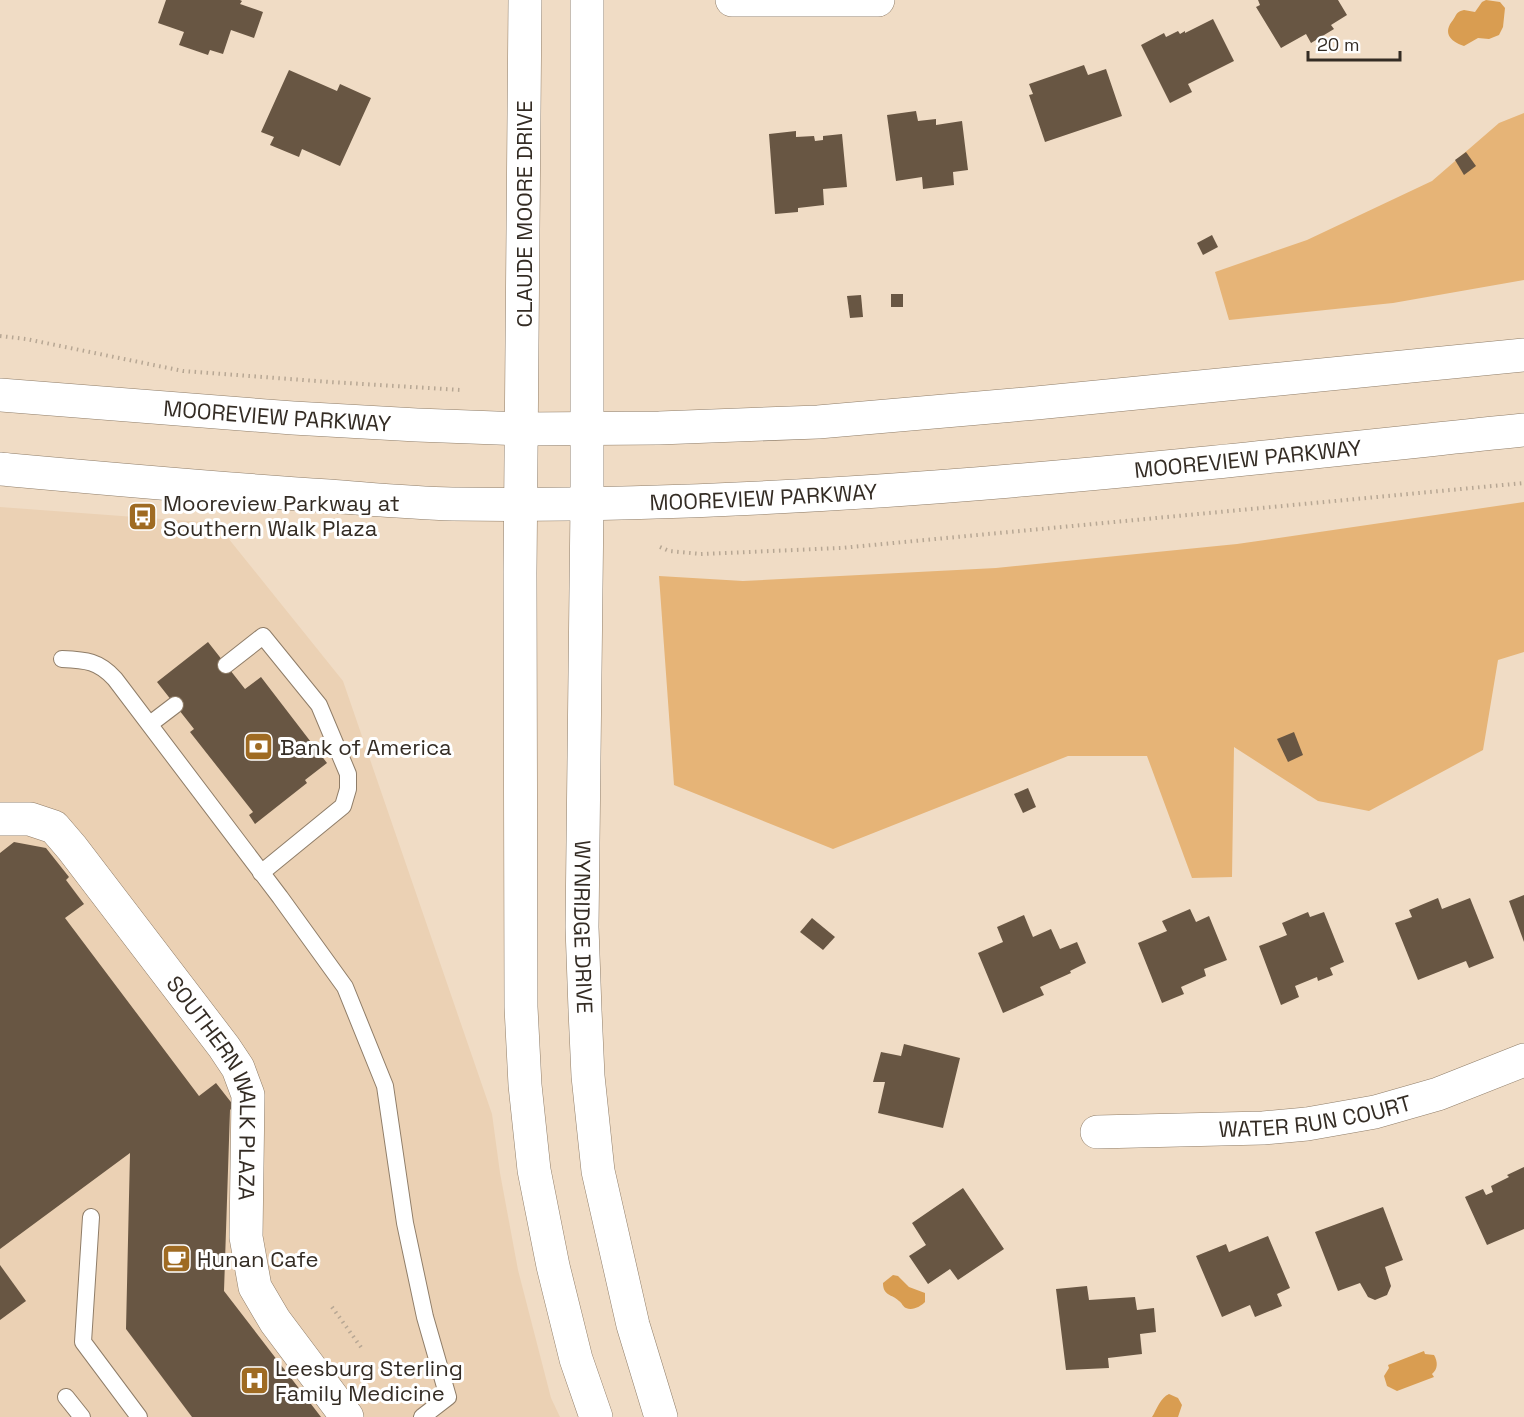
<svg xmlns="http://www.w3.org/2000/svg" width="1524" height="1417" viewBox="0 0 1524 1417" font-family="'Space Grotesk',sans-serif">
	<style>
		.built { fill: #ebd1b4 }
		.green { fill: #e6b477 }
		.water { fill: #d99d51 }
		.building { fill: #685643 }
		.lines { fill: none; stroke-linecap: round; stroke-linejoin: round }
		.lane-casing { stroke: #8f7d68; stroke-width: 18 }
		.street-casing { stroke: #8f7d68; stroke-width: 34 }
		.secondary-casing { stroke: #8f7d68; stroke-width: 34 }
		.path { stroke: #b7a794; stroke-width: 4; stroke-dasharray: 1.5 4.5; stroke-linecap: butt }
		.lane { stroke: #fff; stroke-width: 16 }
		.street { stroke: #fff; stroke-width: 33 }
		.secondary { stroke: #fff; stroke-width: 33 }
		.labels { text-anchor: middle; stroke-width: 6; stroke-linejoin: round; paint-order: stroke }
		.street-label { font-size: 22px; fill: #342c24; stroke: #fff }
		.poi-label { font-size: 22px; fill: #342c24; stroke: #fff; text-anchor: start }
	</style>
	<rect width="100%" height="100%" fill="#f0dcc5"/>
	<!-- built -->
	<polygon class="built" points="0,507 216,523 343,681 492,1114 500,1173 518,1270 551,1398 560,1417 0,1417"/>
	<!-- green -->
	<g class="green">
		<polygon points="1524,113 1524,280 1393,303 1229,320 1215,272 1307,240 1432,181 1499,123"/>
		<polygon points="1524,502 1524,652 1498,660 1483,750 1369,811 1318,801 1234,747 1232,877 1192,878 1147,756 1068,756 833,849 674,785 659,576 743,581 996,568 1237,544"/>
	</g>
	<!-- water -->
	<g class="water">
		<path d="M1486,0L1500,2L1505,8L1503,27L1499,35L1489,39L1478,38L1464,46C1449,41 1443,32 1453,20C1457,14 1456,12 1464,10L1475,12L1482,2Z"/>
		<path d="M893,1275L898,1276L909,1287L925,1293V1302C921,1306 913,1311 906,1308C903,1307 902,1303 899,1301C892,1294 883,1296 883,1283Z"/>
		<path d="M1424,1351L1425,1354L1434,1355C1438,1362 1438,1369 1432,1374L1434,1377L1397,1391L1387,1386L1384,1376L1389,1368L1388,1365Z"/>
		<path d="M1169,1394L1178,1398L1182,1405L1178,1417H1152C1157,1409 1160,1398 1169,1394Z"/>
	</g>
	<!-- building -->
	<g class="building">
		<polygon points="166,0 240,0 242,1 240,4 263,12 254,38 231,30 223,54 210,50 208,55 179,45 184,32 158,23"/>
		<polygon points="1258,0 1338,0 1347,15 1331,25 1334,29 1311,43 1306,34 1281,48 1256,7 1260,5"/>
		<polygon points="1213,19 1234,61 1188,84 1192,92 1170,103 1141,45 1164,33 1166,37 1178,31 1180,34 1185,31 1185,33"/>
		<polygon points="1084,65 1088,75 1106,69 1122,116 1045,142 1029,95 1033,94 1029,84"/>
		<polygon points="289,70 337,91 340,84 371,98 340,166 302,149 299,157 270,145 274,137 261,132"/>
		<polygon points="916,111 918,121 936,119 936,125 962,121 968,170 953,172 954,185 923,189 922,177 896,181 887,115"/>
		<polygon points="796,131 796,137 814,136 815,141 823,140 823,136 842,134 847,187 823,189 824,205 798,208 798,212 775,214 769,134"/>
		<polygon points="1466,152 1476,166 1464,175 1455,160"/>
		<polygon points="1212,235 1218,247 1203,255 1197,243"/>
		<rect x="891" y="294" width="12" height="13"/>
		<polygon points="861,295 863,317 850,318 847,296"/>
		<polygon points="208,642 245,689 261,677 327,763 305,780 307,783 255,824 249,815 253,812 190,732 194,729 157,682"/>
		<polygon points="1294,732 1303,755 1288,762 1277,739"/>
		<polygon points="1028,788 1036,807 1023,813 1014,794"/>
		<polygon points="14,842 46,848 69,877 66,880 84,904 65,918 199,1096 216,1083 234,1106 230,1110 224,1291 321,1417 192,1417 126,1329 130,1153 0,1249 0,853"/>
		<polygon points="1524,895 1524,942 1509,901"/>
		<polygon points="1438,898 1442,909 1470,898 1494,958 1469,968 1466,961 1418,980 1395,923 1412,917 1409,910"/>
		<polygon points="1190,909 1196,922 1209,916 1227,960 1204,969 1206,976 1181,987 1184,994 1162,1003 1138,943 1167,931 1162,921"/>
		<polygon points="1308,912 1310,917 1324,912 1344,962 1330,968 1333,975 1318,981 1317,977 1295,986 1299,997 1281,1005 1259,946 1287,935 1282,923"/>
		<polygon points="1024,915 1033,937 1051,929 1060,949 1077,942 1086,963 1070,971 1071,973 1040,987 1044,995 1003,1013 978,953 1003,942 997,927"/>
		<polygon points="812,918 835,937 823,950 800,932"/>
		<polygon points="904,1044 960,1058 943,1128 878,1113 885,1082 873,1082 881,1052 901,1056"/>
		<polygon points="1524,1167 1524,1229 1487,1245 1465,1197 1483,1189 1486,1195 1493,1192 1491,1186 1509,1177 1507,1175"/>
		<polygon points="963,1188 1004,1249 958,1280 950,1269 928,1284 909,1256 926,1245 912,1223"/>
		<polygon points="1383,1207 1403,1260 1385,1267 1391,1286 1387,1295 1375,1300 1368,1297 1360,1283 1338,1291 1315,1232"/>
		<polygon points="1268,1236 1290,1288 1277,1294 1282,1306 1255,1317 1250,1305 1222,1317 1196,1256 1226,1244 1229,1252"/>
		<polygon points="0,1265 26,1301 0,1320"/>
		<polygon points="1087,1286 1089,1300 1135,1297 1137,1310 1154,1308 1156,1332 1140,1334 1142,1354 1108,1358 1109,1368 1066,1370 1056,1289"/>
	</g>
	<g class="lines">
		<defs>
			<g id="lane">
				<path d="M62,659C86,660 99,661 115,679L280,897L345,987L385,1086L405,1223L425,1317L448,1397L422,1417"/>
				<polyline points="226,665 263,636 319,705 348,774 348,789 343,806 261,873"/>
				<polyline points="150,724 175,705"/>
				<polyline points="91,1217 83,1342 139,1417"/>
				<polyline points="66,1397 82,1417"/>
			</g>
			<g id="street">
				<polyline points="732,0 878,0"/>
				<path id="s1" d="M0,819H30L54,827L72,848L224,1047L238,1068L248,1095L246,1237L255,1287L275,1321L347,1417"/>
				<path id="s2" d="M1097,1132L1263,1128L1307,1124L1375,1112L1438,1094L1524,1060"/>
			</g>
			<g id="secondary">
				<polyline points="525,0 520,573 521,1007 525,1085 534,1170 553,1266 576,1359 596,1417"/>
				<path id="s3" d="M587,0V504L582,927L585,1010L588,1076L598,1171L633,1325L661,1417"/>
				<path id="s4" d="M0,395L293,418L417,425L522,429L659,428L818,422L1036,403L1524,355"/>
				<path id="s5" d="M0,469C110,479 219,489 329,496C370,499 411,503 452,504C811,509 1168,467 1524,430"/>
			</g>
		</defs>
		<!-- lane casing -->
		<use href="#lane" class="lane-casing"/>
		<!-- street casing -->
		<use href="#street" class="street-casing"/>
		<!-- secondary casing -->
		<use href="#secondary" class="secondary-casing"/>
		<!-- path -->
		<g class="path">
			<polyline points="0,336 26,339 183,371 330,382 461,390"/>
			<polyline points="660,547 669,551 701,554 841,548 1524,483"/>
			<polyline points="332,1307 363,1350"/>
		</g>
		<!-- lane -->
		<use href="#lane" class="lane"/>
		<!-- street -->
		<use href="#street" class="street"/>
		<!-- secondary -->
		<use href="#secondary" class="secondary"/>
	</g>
	<!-- icons -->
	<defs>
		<symbol id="bus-square" viewBox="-11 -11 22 22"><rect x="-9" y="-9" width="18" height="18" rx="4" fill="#9f6b23" stroke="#fff"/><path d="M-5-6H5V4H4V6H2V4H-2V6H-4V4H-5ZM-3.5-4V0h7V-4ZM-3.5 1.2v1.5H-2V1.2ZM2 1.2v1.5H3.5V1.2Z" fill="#fff"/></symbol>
		<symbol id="bank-square" viewBox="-11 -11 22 22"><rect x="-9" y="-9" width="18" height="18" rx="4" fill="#9f6b23" stroke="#fff"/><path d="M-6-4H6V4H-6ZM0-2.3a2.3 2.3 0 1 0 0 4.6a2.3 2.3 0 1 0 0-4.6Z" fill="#fff"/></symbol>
		<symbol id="cafe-square" viewBox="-11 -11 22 22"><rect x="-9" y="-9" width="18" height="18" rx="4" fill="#9f6b23" stroke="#fff"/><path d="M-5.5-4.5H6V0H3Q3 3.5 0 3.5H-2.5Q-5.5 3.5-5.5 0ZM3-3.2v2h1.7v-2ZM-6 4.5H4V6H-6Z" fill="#fff"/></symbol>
		<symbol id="hospital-square" viewBox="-11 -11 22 22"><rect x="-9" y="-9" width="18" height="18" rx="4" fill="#9f6b23" stroke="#fff"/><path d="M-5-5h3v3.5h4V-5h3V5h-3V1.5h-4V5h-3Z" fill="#fff"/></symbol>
	</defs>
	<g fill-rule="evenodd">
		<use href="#bus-square" x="126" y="500" width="33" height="33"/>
		<use href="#bank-square" x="242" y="730" width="33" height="33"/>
		<use href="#cafe-square" x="160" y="1242" width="33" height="33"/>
		<use href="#hospital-square" x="238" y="1364" width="33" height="33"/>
	</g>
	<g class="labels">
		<!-- street labels -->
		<g class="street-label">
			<text transform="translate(524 214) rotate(-90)" y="8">CLAUDE MOORE DRIVE</text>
			<text dy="8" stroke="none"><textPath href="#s4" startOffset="278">MOOREVIEW PARKWAY</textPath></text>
			<text dy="8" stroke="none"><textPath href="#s5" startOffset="1251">MOOREVIEW PARKWAY</textPath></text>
			<text dy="8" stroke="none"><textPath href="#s5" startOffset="765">MOOREVIEW PARKWAY</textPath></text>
			<text dy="8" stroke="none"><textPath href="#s3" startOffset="927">WYNRIDGE DRIVE</textPath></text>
			<text dy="8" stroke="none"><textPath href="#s1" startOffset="370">SOUTHERN WALK PLAZA</textPath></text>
			<text dy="8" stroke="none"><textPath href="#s2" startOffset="219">WATER RUN COURT</textPath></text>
		</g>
		<!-- poi labels -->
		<g class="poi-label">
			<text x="163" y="511">Mooreview Parkway at<tspan x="163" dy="25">Southern Walk Plaza</tspan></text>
			<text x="280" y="755">Bank of America</text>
			<text x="197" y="1267">Hunan Cafe</text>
			<text x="275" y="1376">Leesburg Sterling<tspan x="275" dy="25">Family Medicine</tspan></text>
		</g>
	</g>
	<!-- scale -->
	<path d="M1308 51v9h92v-9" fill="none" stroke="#342c24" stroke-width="3"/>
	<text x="1317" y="51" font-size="18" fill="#342c24" stroke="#ffffff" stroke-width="4.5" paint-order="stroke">20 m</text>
</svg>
